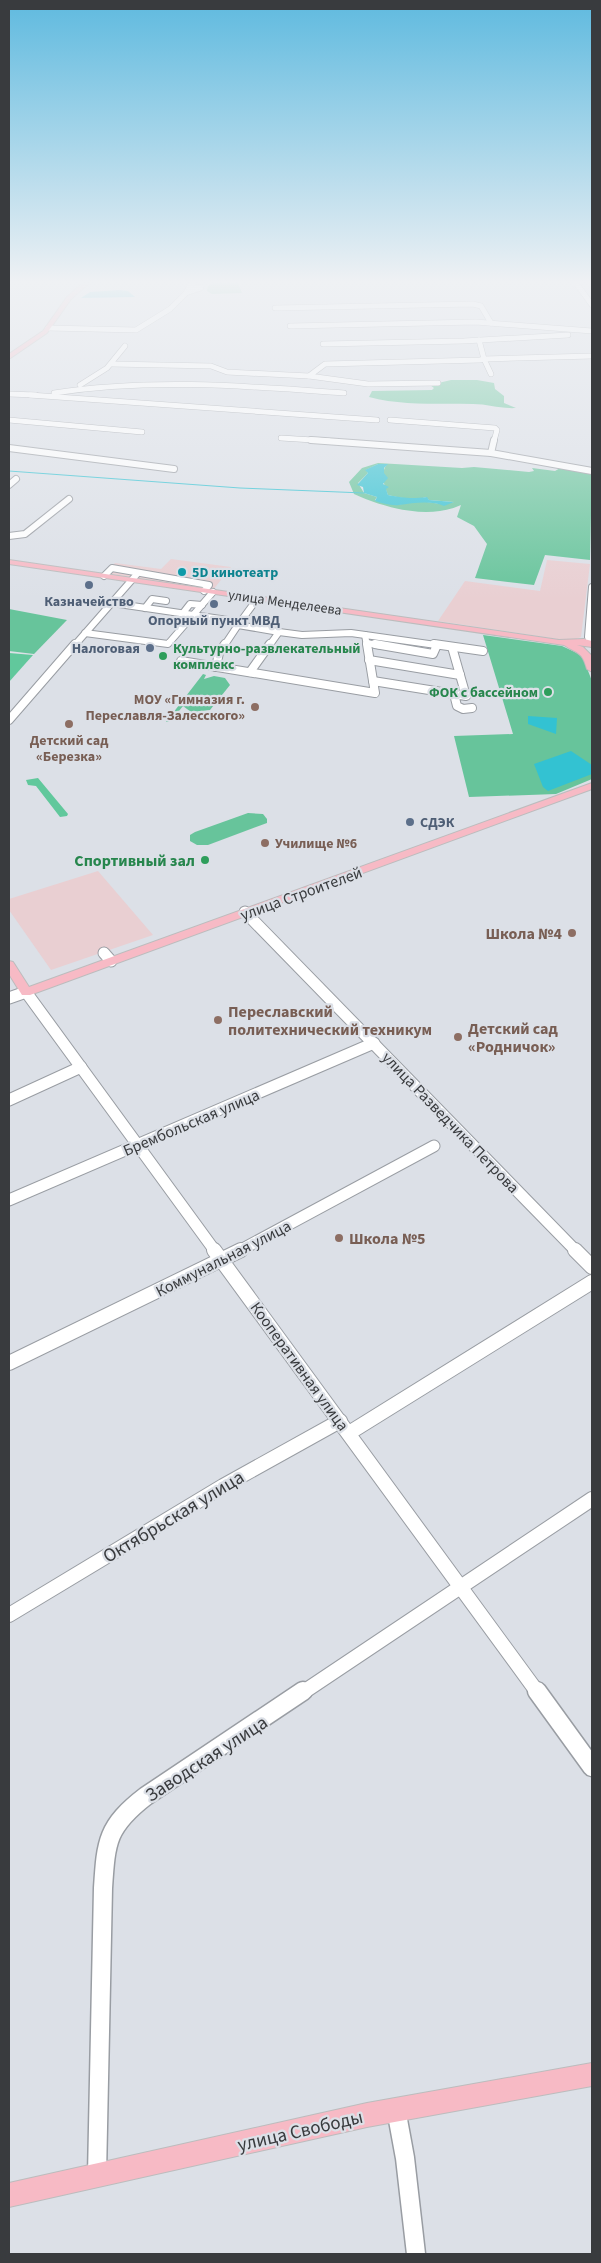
<svg xmlns="http://www.w3.org/2000/svg" width="601" height="2263" viewBox="0 0 601 2263" font-family="'Source Sans 3',sans-serif">
	<style>
		.commercial { fill: #e9cfd2 }
		.green { fill: #67c49b; fill-rule: evenodd }
		.forest { fill: #61c89c }
		.water { fill: #33c2d2 }
		.lines { fill: none; stroke-linecap: round; stroke-linejoin: round }
		.stream { stroke: #33c2d2; stroke-width: 1 }
		.minor-far5-casing { stroke: #999da3; stroke-width: 6 }
		.minor-far4-casing { stroke: #999da3; stroke-width: 8 }
		.minor-far3-casing { stroke: #999da3; stroke-width: 10 }
		.minor-far2-casing { stroke: #999da3; stroke-width: 13 }
		.minor-far1-casing { stroke: #999da3; stroke-width: 16 }
		.minor-casing { stroke: #999da3; stroke-width: 21 }
		.major-casing { stroke: #bcbcbd; stroke-width: 2 }
		.minor-far5 { stroke: #fff; stroke-width: 5 }
		.minor-far4 { stroke: #fff; stroke-width: 6 }
		.minor-far3 { stroke: #fff; stroke-width: 8 }
		.minor-far2 { stroke: #fff; stroke-width: 11 }
		.minor-far1 { stroke: #fff; stroke-width: 14 }
		.minor { stroke: #fff; stroke-width: 18 }
		.major { fill: #f7bac5; fill-rule: evenodd }
		.culture-dot { fill: #0f9aa8; stroke: #dce0e7; stroke-width: 2 }
		.service-dot { fill: #5c6f8a; stroke: #dce0e7; stroke-width: 2 }
		.leisure-dot { fill: #2e9e5b; stroke: #dce0e7; stroke-width: 2 }
		.education-dot { fill: #8d6e63; stroke: #dce0e7; stroke-width: 2 }
		.labels { text-anchor: middle; stroke-width: 4.5; stroke-linejoin: round; paint-order: stroke }
		.far-culture-label { font-size: 14px; font-weight: bold; fill: #0d838f; stroke: #dce0e7; text-anchor: start }
		.far-service-label { font-size: 14px; font-weight: bold; fill: #4e5e75; stroke: #dce0e7 }
		.far-street-label { font-size: 14px; fill: #393b3e; stroke: #dce0e7 }
		.far-leisure-label { font-size: 14px; font-weight: bold; fill: #27864d; stroke: #dce0e7; text-anchor: start }
		.far-education-label { font-size: 14px; font-weight: bold; fill: #785e54; stroke: #dce0e7; text-anchor: end }
		.leisure-label { font-size: 16px; font-weight: bold; fill: #27864d; stroke: #dce0e7; text-anchor: end }
		.street-label { font-size: 16px; fill: #393b3e; stroke: #dce0e7 }
		.education-label { font-size: 16px; font-weight: bold; fill: #785e54; stroke: #dce0e7; text-anchor: start }
		.near-street-label { font-size: 19px; fill: #393b3e; stroke: #dce0e7 }
	</style>
	<rect width="100%" height="100%" fill="#dce0e7"/>
	<!-- commercial -->
	<g class="commercial">
		<polygon points="171,559 231,567 213,590 105,573 115,563 161,569"/>
		<polygon points="547,560 590,564 581,637 571,641 438,621 465,581 540,591"/>
		<polygon points="98,871 153,935 51,970 9,910 9,899"/>
	</g>
	<!-- green -->
	<g class="green">
		<polygon points="213,283 238,283 242,293 212,294 207,291 208,286"/>
		<path d="M477,380L494,383L495,389L504,396V403L516,408C501,409 488,404 473,404C439,403 402,406 369,397L372,391L432,390L434,388L430,385L451,380Z"/>
		<path d="M378,463L462,468L474,467L529,472L534,471L532,468L555,471L562,467L592,471L590,560L545,555L534,585L475,578L487,544L474,526L457,517L461,505C428,520 385,508 354,494L349,482L362,468ZM378,464H387C380,473 384,486 388,495C402,498 413,501 426,497L429,500L454,502L441,504L420,501L396,505L375,500L377,497L364,493L358,483L368,473L366,470Z"/>
		<polygon points="9,609 67,620 34,654 9,651"/>
		<polygon points="483,635 562,646 577,653 583,658 592,681 592,779 556,794 469,797 454,736 513,734"/>
		<polygon points="203,674 206,675 204,679 214,676 225,678 230,685 210,710 191,712 183,706 170,722 166,722"/>
		<polygon points="248,813 263,814 267,819 267,823 208,845 197,845 190,841 190,835 195,832"/>
	</g>
	<!-- forest -->
	<g class="forest">
		<polygon points="9,653 33,655 9,682"/>
		<polygon points="38,778 68,814 67,816 60,817 36,786 28,785 26,780"/>
	</g>
	<!-- water -->
	<g class="water">
		<polygon points="119,290 128,291 135,297 81,298 90,292"/>
		<path d="M378,464H388L384,468V473L388,478L383,484L389,487L386,489L388,495C404,498 411,499 427,497L429,500L454,502L444,506C431,500 413,503 399,505C391,506 382,503 375,501L377,497L364,493L363,487L357,485L368,473L365,470Z"/>
		<polygon points="528,716 557,718 556,734 528,724"/>
		<polygon points="571,751 592,765 592,774 548,791 543,787 534,764"/>
	</g>
	<g class="lines">
		<!-- stream -->
		<polyline class="stream" points="9,471 240,488 364,493"/>
		<defs>
			<g id="minor-far5">
				<polyline points="576,283 592,305"/>
				<polygon points="190,286 201,288 186,293"/>
				<polyline points="275,308 473,304 481,306 491,323"/>
				<polyline points="290,326 476,322 592,331"/>
				<polyline points="48,328 136,330 170,309 186,293"/>
				<polyline points="323,344 464,341 568,335"/>
				<polyline points="112,364 211,366 227,372 309,376"/>
				<polyline points="491,374 484,359 592,356"/>
				<polyline points="438,383 368,384 309,376 325,364 480,360 484,359 479,340"/>
				<polyline points="80,385 107,368 125,346"/>
				<path d="M54,393C151,378 246,386 344,393"/>
				<polyline points="9,394 36,395"/>
				<polyline points="30,395 377,420"/>
				<polyline points="9,420 142,432"/>
				<polyline points="390,420 495,428 497,430 494,441"/>
				<polyline points="281,438 329,441"/>
			</g>
			<g id="minor-far4">
				<polyline points="311,440 491,453 592,471"/>
				<polyline points="9,448 174,469"/>
				<polyline points="491,453 494,440"/>
				<polyline points="9,485 16,479"/>
				<polyline points="9,536 25,534 69,499"/>
				<polyline points="104,576 112,568 209,585 204,591"/>
				<polyline points="112,603 241,622"/>
				<polyline points="145,608 152,599 166,601"/>
				<polyline points="183,613 190,604 202,605"/>
				<polyline points="238,625 257,599"/>
				<polyline points="279,632 302,635 351,633 443,646"/>
				<polyline points="85,633 168,644 213,592"/>
				<polyline points="365,635 367,646"/>
				<polyline points="367,643 382,646"/>
				<polyline points="591,643 588,637 592,587"/>
				<polyline points="74,646 137,574"/>
				<polyline points="224,646 238,625 279,632 269,646"/>
			</g>
			<g id="minor-far3">
				<polyline points="375,644 433,654 437,645"/>
				<polyline points="434,644 483,651"/>
				<polyline points="452,647 466,696 454,694 457,706 463,709 472,708"/>
				<polyline points="369,660 460,675"/>
				<polyline points="181,661 375,693 367,644"/>
				<polyline points="216,667 219,653 225,644"/>
				<polyline points="250,672 270,644"/>
				<polyline points="373,681 454,694"/>
				<polyline points="9,720 75,644"/>
			</g>
			<g id="minor-far2">
				<polyline points="245,912 576,1251"/>
				<polyline points="104,953 111,961"/>
				<polyline points="9,998 26,992 215,1251"/>
				<polyline points="9,1100 81,1067"/>
				<polyline points="9,1200 374,1043"/>
				<polyline points="239,1251 434,1146"/>
			</g>
			<g id="minor-far1">
				<polyline points="214,1250 538,1693"/>
				<polyline points="575,1250 592,1267"/>
				<polyline points="9,1363 241,1250"/>
				<polyline points="349,1433 592,1282"/>
				<polyline points="9,1615 223,1486 340,1421"/>
				<polyline points="302,1693 592,1499"/>
			</g>
			<g id="minor">
				<polyline points="537,1691 592,1767"/>
				<polyline points="396,2109 405,2158 416,2254"/>
				<path d="M97,2175L103,1888C106,1841 107,1826 146,1796L303,1691"/>
			</g>
			<g id="major">
				<polygon points="83,283 89,283 71,299 47,333 9,359 9,354 43,331 67,297"/>
				<path d="M9,560L559,640L584,639L592,641V647L577,645L583,647L592,656V672L587,669C582,651 578,654 564,645L9,564Z"/>
				<polygon points="592,783 592,789 30,995 22,995 9,974 9,961 13,962 29,987"/>
				<polygon points="592,2063 592,2086 367,2127 9,2207 9,2183 367,2103"/>
			</g>
		</defs>
		<!-- minor-far5 casing -->
		<use href="#minor-far5" class="minor-far5-casing"/>
		<!-- minor-far4 casing -->
		<use href="#minor-far4" class="minor-far4-casing"/>
		<!-- minor-far3 casing -->
		<use href="#minor-far3" class="minor-far3-casing"/>
		<!-- minor-far2 casing -->
		<use href="#minor-far2" class="minor-far2-casing"/>
		<!-- minor-far1 casing -->
		<use href="#minor-far1" class="minor-far1-casing"/>
		<!-- minor casing -->
		<use href="#minor" class="minor-casing"/>
		<!-- major casing -->
		<use href="#major" class="major-casing"/>
		<!-- minor-far5 -->
		<use href="#minor-far5" class="minor-far5"/>
		<!-- minor-far4 -->
		<use href="#minor-far4" class="minor-far4"/>
		<!-- minor-far3 -->
		<use href="#minor-far3" class="minor-far3"/>
		<!-- minor-far2 -->
		<use href="#minor-far2" class="minor-far2"/>
		<!-- minor-far1 -->
		<use href="#minor-far1" class="minor-far1"/>
		<!-- minor -->
		<use href="#minor" class="minor"/>
		<!-- major -->
		<use href="#major" class="major"/>
	</g>
	<!-- sky -->
	<linearGradient id="sky" x2="0" y2="1"><stop stop-color="#5fbadf"/><stop offset="0.47" stop-color="#eff1f4"/><stop offset="1" stop-color="#eff1f4" stop-opacity="0"/></linearGradient>
	<rect width="601" height="600" fill="url(#sky)"/>
	<!-- markers -->
	<circle class="culture-dot" cx="182" cy="572" r="5"/>
	<g class="service-dot">
		<circle cx="89" cy="585" r="5"/>
		<circle cx="214" cy="604" r="5"/>
		<circle cx="150" cy="648" r="5"/>
		<circle cx="410" cy="822" r="5"/>
	</g>
	<g class="leisure-dot">
		<circle cx="163" cy="656" r="5"/>
		<circle cx="548" cy="692" r="5"/>
		<circle cx="205" cy="860" r="5"/>
	</g>
	<g class="education-dot">
		<circle cx="255" cy="707" r="5"/>
		<circle cx="69" cy="724" r="5"/>
		<circle cx="265" cy="843" r="5"/>
		<circle cx="572" cy="933" r="5"/>
		<circle cx="218" cy="1020" r="5"/>
		<circle cx="458" cy="1037" r="5"/>
		<circle cx="339" cy="1238" r="5"/>
	</g>
	<g class="labels">
		<!-- far-culture labels -->
		<g class="far-culture-label">
			<text x="192" y="577">5D кинотеатр</text>
		</g>
		<!-- far-service labels -->
		<g class="far-service-label">
			<text x="89" y="606">Казначейство</text>
			<text x="214" y="625">Опорный пункт МВД</text>
			<text x="140" y="653" text-anchor="end">Налоговая</text>
			<text x="420" y="827" text-anchor="start">СДЭК</text>
		</g>
		<!-- far-street labels -->
		<g class="far-street-label">
			<text transform="translate(285 602) rotate(8)" y="5">улица Менделеева</text>
		</g>
		<!-- far-leisure labels -->
		<g class="far-leisure-label">
			<text x="173" y="653">Культурно-развлекательный<tspan x="173" dy="16">комплекс</tspan></text>
			<text x="538" y="697" text-anchor="end">ФОК с бассейном</text>
		</g>
		<!-- far-education labels -->
		<g class="far-education-label">
			<text x="245" y="704">МОУ «Гимназия г.<tspan x="245" dy="16">Переславля-Залесского»</tspan></text>
			<text x="69" y="745" text-anchor="middle">Детский сад<tspan x="69" dy="16">«Березка»</tspan></text>
			<text x="275" y="848" text-anchor="start">Училище №6</text>
		</g>
		<!-- leisure labels -->
		<g class="leisure-label">
			<text x="195" y="866">Спортивный зал</text>
		</g>
		<!-- street labels -->
		<g class="street-label">
			<text transform="translate(301 893) rotate(-20)" y="6">улица Строителей</text>
			<text transform="translate(191 1122) rotate(-23)" y="6">Брембольская улица</text>
			<text transform="translate(451 1122) rotate(46)" y="6">улица Разведчика Петрова</text>
			<text transform="translate(223 1258) rotate(-27)" y="6">Коммунальная улица</text>
			<text transform="translate(300 1366) rotate(54)" y="6">Кооперативная улица</text>
		</g>
		<!-- education labels -->
		<g class="education-label">
			<text x="562" y="939" text-anchor="end">Школа №4</text>
			<text x="228" y="1017">Переславский<tspan x="228" dy="18">политехнический техникум</tspan></text>
			<text x="468" y="1034">Детский сад<tspan x="468" dy="18">«Родничок»</tspan></text>
			<text x="349" y="1244">Школа №5</text>
		</g>
		<!-- near-street labels -->
		<g class="near-street-label">
			<text transform="translate(173 1516) rotate(-31)" y="7">Октябрьская улица</text>
			<text transform="translate(206 1758) rotate(-33)" y="7">Заводская улица</text>
			<text transform="translate(300 2130) rotate(-13)" y="7">улица Свободы</text>
		</g>
	</g>
	<!-- border -->
	<rect width="601" height="2263" fill="none" stroke="#393b3e" stroke-width="20"/>
</svg>
